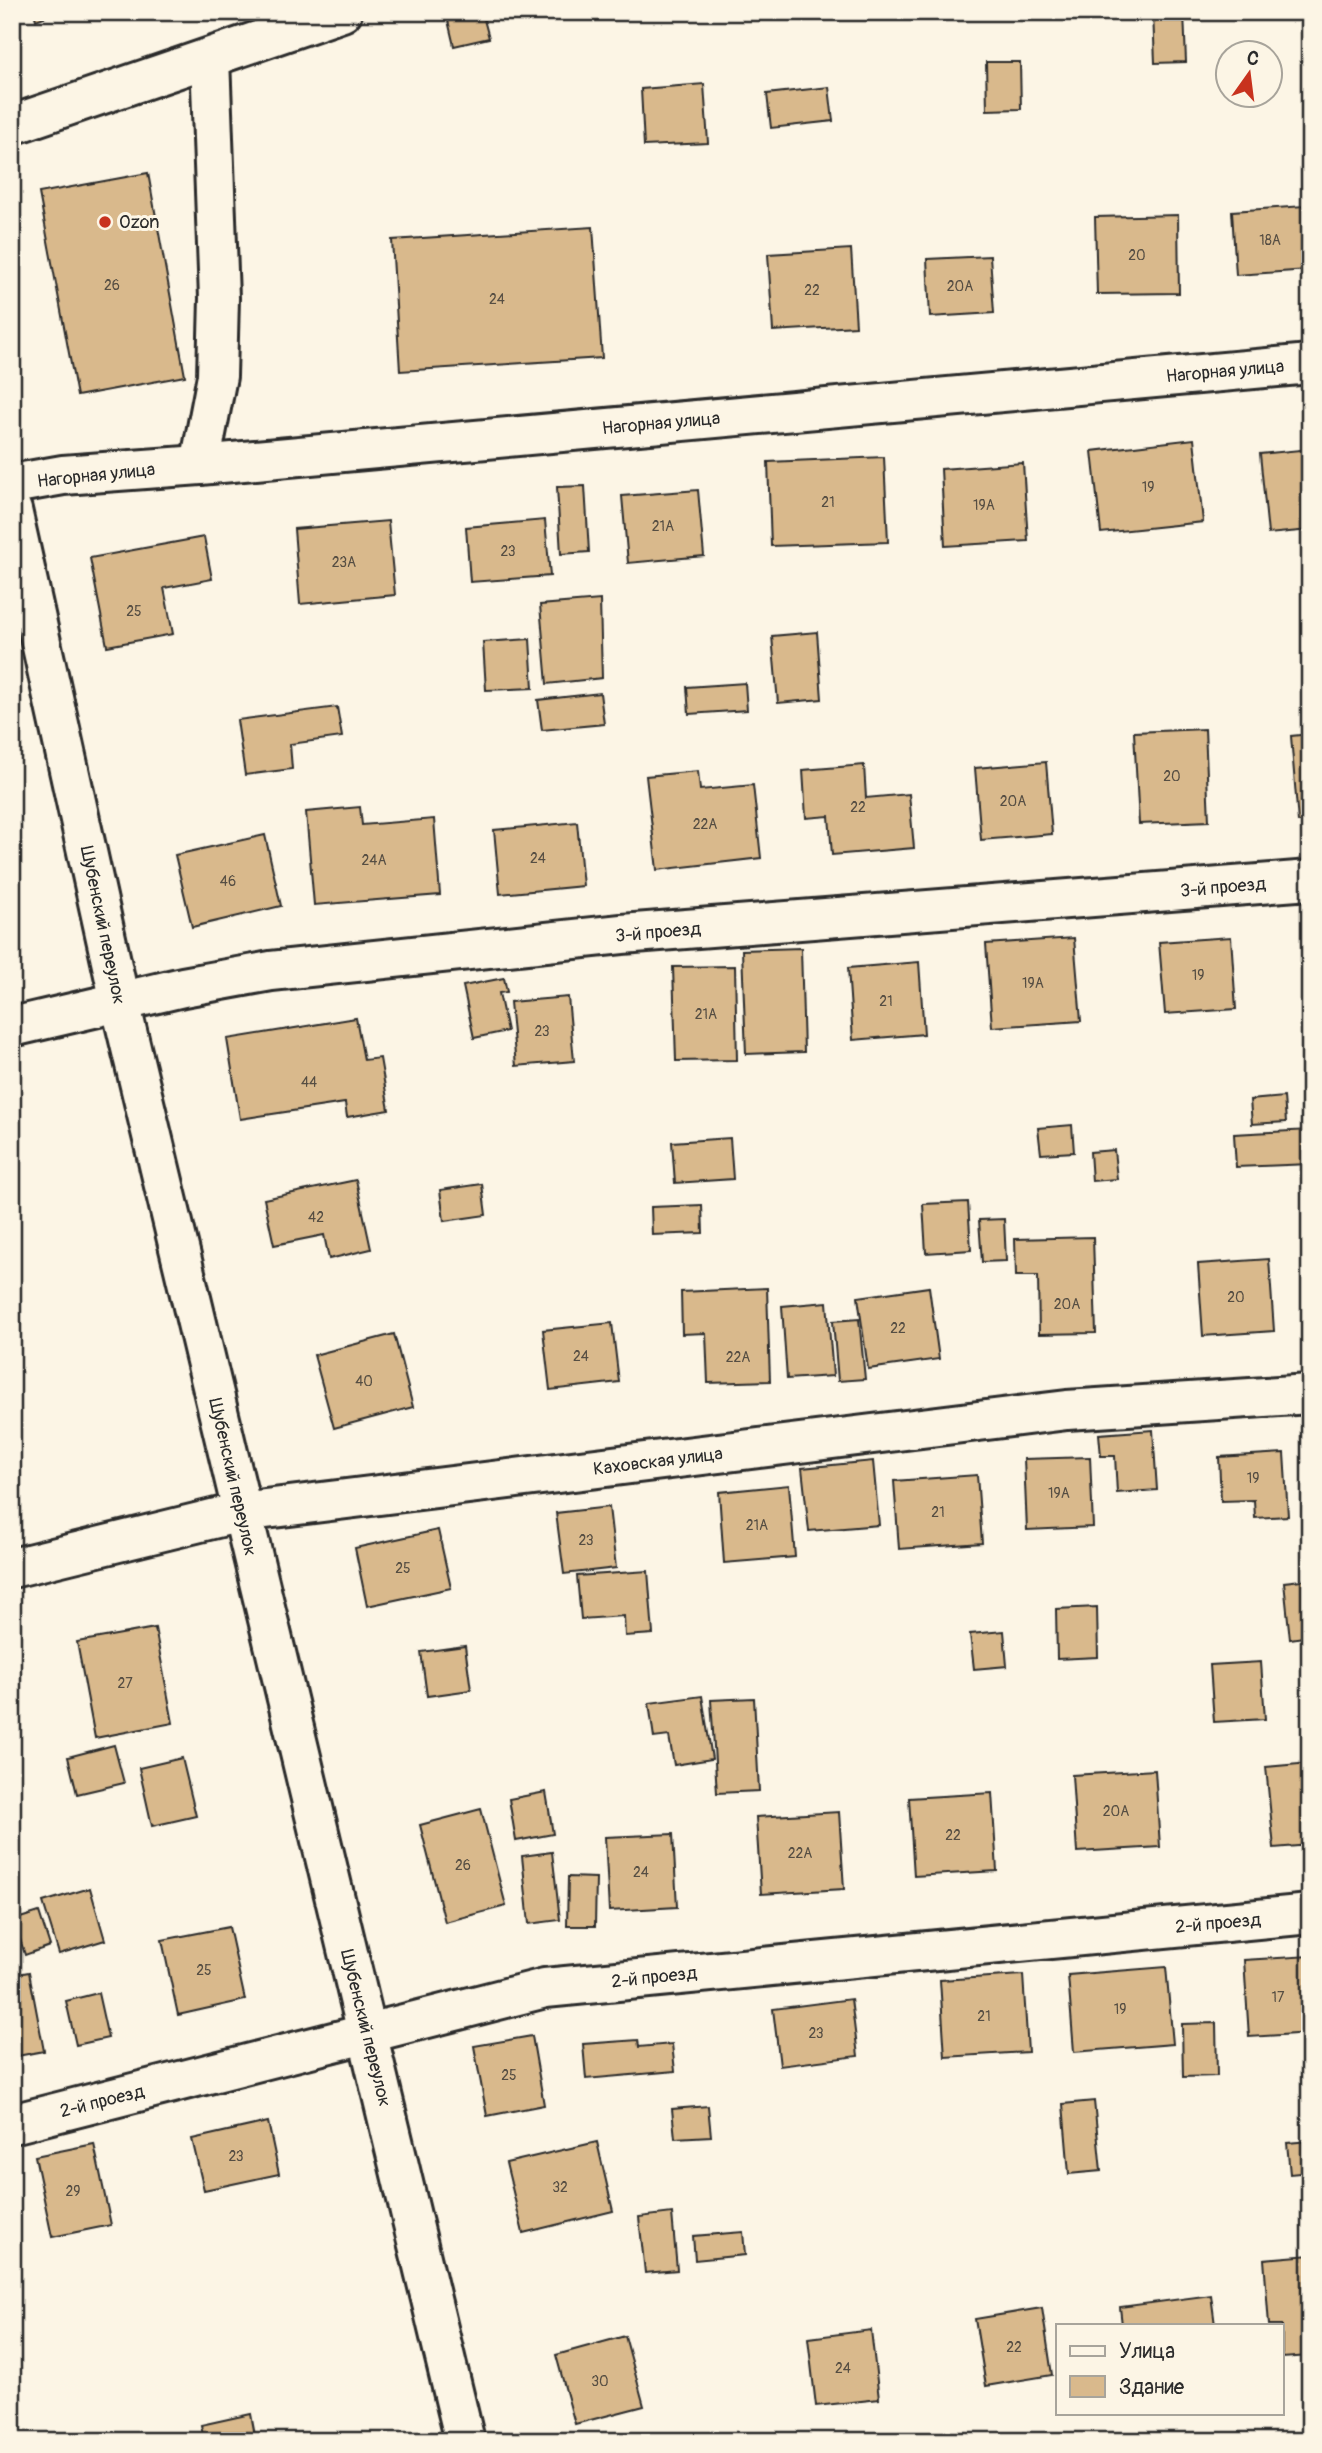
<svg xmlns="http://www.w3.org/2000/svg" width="1322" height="2453" viewBox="0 0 1322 2453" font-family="Pangolin,sans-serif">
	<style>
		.building { fill: #d9b98c; stroke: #2b2b2b; stroke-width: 2 }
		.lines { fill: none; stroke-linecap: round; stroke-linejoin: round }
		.minor-casing { stroke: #2b2b2b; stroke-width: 44 }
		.major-casing { stroke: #2b2b2b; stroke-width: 44 }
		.minor { stroke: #fcf5e5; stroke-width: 38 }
		.major { stroke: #fcf5e5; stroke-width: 38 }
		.poi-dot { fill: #c8321e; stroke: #fcf5e5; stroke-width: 2.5 }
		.labels { text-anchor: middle; stroke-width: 6; stroke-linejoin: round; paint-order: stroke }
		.number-label { font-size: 14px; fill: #564e43 }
		.poi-label { font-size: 18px; fill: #2b2b2b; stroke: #fcf5e5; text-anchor: start }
		.street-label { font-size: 18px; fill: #2b2b2b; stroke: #fcf5e5 }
	</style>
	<rect width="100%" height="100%" fill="#fcf5e5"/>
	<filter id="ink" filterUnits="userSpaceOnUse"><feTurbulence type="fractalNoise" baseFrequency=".0143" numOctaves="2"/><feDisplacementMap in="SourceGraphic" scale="14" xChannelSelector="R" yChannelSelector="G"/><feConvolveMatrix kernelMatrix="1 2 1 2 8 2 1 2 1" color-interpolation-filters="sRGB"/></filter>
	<g filter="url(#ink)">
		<!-- building -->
		<g class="building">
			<polygon points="34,12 58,12 36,20"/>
			<polygon points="446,12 482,12 489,38 454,46"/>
			<polygon points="1153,12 1184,12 1186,62 1155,63"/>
			<polygon points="986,62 1020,62 1021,109 987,110"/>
			<polygon points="704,84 708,143 644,146 641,89"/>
			<polygon points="829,87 833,121 771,128 767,94"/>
			<polygon points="148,173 185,376 77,396 39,193"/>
			<polygon points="1304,206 1308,270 1236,275 1232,211"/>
			<polygon points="1178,215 1179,293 1097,294 1095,217"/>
			<polygon points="593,227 602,358 400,371 392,240"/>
			<polygon points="851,249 856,326 773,331 768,254"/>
			<polygon points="990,256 994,313 930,317 927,259"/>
			<polygon points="1194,439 1203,522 1101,533 1092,451"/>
			<polygon points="1310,449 1310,530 1268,534 1260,454"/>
			<polygon points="884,457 888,542 771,546 768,462"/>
			<polygon points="1023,463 1028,541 945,546 941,469"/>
			<polygon points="585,486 589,552 561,554 557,487"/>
			<polygon points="698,490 704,556 628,563 622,496"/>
			<polygon points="545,520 550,576 470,582 466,527"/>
			<polygon points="388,521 395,595 300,604 294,529"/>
			<polygon points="204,537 212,579 164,588 173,634 107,646 90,558"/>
			<polygon points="600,600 602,678 547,684 540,605"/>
			<polygon points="817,632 822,699 778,703 772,636"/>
			<polygon points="530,639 533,688 486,690 483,642"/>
			<polygon points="745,683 747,710 689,714 687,687"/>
			<polygon points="600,693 604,724 542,730 538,700"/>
			<polygon points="337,707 342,737 290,744 292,769 245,775 237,720"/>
			<polygon points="1205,729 1209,821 1139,824 1134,732"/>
			<polygon points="1310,734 1310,822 1298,822 1291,736"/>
			<polygon points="1046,762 1052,834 981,840 975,768"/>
			<polygon points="864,765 866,798 909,794 914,848 832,855 829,816 806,818 803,770"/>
			<polygon points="698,771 700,790 753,785 761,858 657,870 646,776"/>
			<polygon points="360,807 362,825 434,819 440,895 314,905 306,812"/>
			<polygon points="577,822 583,886 500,894 494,830"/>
			<polygon points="265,835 281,906 192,927 175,855"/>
			<polygon points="1231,937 1236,1009 1165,1014 1159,942"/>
			<polygon points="1074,938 1081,1021 992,1027 986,944"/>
			<polygon points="801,948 804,1052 746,1054 742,950"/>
			<polygon points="919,962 924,1034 853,1040 848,968"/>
			<polygon points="735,966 737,1060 676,1061 673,967"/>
			<polygon points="504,978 507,992 499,993 507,1031 474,1038 463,986"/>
			<polygon points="568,997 574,1061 516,1066 510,1002"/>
			<polygon points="356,1018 364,1060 380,1058 389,1110 347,1117 345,1103 240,1119 227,1039"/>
			<polygon points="1284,1097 1286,1122 1252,1124 1250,1100"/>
			<polygon points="1072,1125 1074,1152 1041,1154 1038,1128"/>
			<polygon points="1310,1130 1310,1164 1236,1167 1234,1134"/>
			<polygon points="730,1138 733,1179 675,1183 672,1142"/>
			<polygon points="1114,1150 1117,1179 1092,1181 1090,1152"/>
			<polygon points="356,1180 371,1249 329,1259 324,1235 274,1245 264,1199"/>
			<polygon points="482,1184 486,1215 444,1221 440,1190"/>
			<polygon points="968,1202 971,1250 926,1253 923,1204"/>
			<polygon points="702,1205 703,1233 652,1235 651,1207"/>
			<polygon points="1004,1219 1006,1261 982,1262 979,1220"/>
			<polygon points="1093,1237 1096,1333 1039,1334 1038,1276 1016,1276 1015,1239"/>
			<polygon points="1269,1259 1274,1331 1203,1336 1198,1264"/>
			<polygon points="929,1287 939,1359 868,1369 858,1297"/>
			<polygon points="767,1288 770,1381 708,1383 706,1333 682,1334 681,1292"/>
			<polygon points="827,1302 833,1376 787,1379 782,1306"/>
			<polygon points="859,1319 865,1379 838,1381 833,1321"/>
			<polygon points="612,1323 619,1382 550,1390 543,1330"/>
			<polygon points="394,1334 413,1407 334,1428 314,1355"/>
			<polygon points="1153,1430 1157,1490 1117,1493 1115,1456 1101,1456 1099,1434"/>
			<polygon points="1284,1453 1288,1516 1255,1518 1254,1500 1221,1501 1219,1457"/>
			<polygon points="1090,1457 1093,1527 1027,1530 1024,1459"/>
			<polygon points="873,1461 879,1525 809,1531 802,1468"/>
			<polygon points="977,1475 982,1543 899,1549 894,1481"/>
			<polygon points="789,1485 795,1557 724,1563 719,1492"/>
			<polygon points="609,1507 616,1568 564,1574 556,1513"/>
			<polygon points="438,1530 451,1588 367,1606 355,1548"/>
			<polygon points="648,1571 653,1634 625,1636 624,1616 581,1619 577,1576"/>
			<polygon points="1310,1579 1310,1636 1290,1639 1284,1582"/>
			<polygon points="1097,1607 1098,1657 1057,1659 1056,1609"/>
			<polygon points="155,1628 173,1723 95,1738 77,1642"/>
			<polygon points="1004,1631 1007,1666 974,1669 970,1634"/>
			<polygon points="465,1646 471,1690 427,1696 421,1652"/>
			<polygon points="1261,1662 1265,1719 1214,1722 1210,1665"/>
			<polygon points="702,1696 712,1759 674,1765 669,1736 654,1738 649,1703"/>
			<polygon points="754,1698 759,1791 717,1793 711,1700"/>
			<polygon points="114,1745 124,1783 77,1794 68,1757"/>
			<polygon points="182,1758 196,1816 152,1826 139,1768"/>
			<polygon points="1310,1763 1310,1845 1274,1848 1266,1767"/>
			<polygon points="1155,1770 1160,1847 1077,1852 1072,1775"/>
			<polygon points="12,1775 18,1803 12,1804"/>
			<polygon points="546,1792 553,1834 516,1841 509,1799"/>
			<polygon points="992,1793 997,1871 914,1876 909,1798"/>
			<polygon points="481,1809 506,1906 445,1922 420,1825"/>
			<polygon points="839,1812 844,1889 761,1894 756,1817"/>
			<polygon points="673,1834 677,1907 609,1911 605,1837"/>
			<polygon points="552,1852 560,1920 529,1924 522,1856"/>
			<polygon points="568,1877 596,1878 595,1926 567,1926"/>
			<polygon points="90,1888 105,1940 59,1954 43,1902"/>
			<polygon points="39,1912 50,1946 25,1955 14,1920"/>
			<polygon points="229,1927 245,2000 178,2015 162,1940"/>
			<polygon points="1310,1956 1310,2033 1249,2037 1244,1960"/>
			<polygon points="1166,1967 1173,2044 1074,2052 1068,1975"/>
			<polygon points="29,1972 44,2051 12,2057 12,1975"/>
			<polygon points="1023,1975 1028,2052 945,2057 940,1980"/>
			<polygon points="98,1993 108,2038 76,2045 66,2001"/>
			<polygon points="851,1999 858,2056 780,2066 773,2009"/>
			<polygon points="1216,2023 1217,2076 1183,2077 1182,2024"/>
			<polygon points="532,2036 544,2105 487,2116 474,2046"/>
			<polygon points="638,2040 639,2047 672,2044 675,2071 586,2079 583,2044"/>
			<polygon points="1094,2101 1101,2171 1069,2174 1063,2104"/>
			<polygon points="708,2106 711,2136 675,2138 672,2109"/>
			<polygon points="268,2122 279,2174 204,2190 192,2139"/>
			<polygon points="1310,2141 1310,2172 1290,2174 1287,2143"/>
			<polygon points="597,2142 613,2211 523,2233 506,2163"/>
			<polygon points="94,2144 111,2225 52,2237 35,2156"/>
			<polygon points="672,2213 677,2270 645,2273 639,2217"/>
			<polygon points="743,2232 745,2255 695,2260 693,2236"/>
			<polygon points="1310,2255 1310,2356 1282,2358 1282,2325 1269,2325 1264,2259"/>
			<polygon points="1211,2295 1215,2325 1122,2325 1120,2307"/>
			<polygon points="1042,2308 1052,2375 986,2386 975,2319"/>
			<polygon points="871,2330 879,2399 816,2406 808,2338"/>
			<polygon points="625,2336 644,2406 575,2424 556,2355"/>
			<polygon points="251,2414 256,2441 204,2441 201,2425"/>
		</g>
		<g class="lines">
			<defs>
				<g id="minor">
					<polyline points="12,125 342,12"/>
					<polyline points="200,465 217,376 219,298 210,58"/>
					<polyline points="12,484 63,475 200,465 1310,364"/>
					<polyline points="12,1027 183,987 271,971 622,934 1310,880"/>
					<polyline points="241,1512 1067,1410 1310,1394"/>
					<polyline points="12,2124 545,1988 1310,1914"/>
				</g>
				<g id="major">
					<polyline points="12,510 120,1002 465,2441"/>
					<polyline points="12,1568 241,1512"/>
				</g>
			</defs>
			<!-- minor casing -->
			<use href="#minor" class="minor-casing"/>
			<!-- major casing -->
			<use href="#major" class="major-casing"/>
			<!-- minor -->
			<use href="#minor" class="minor"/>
			<!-- major -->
			<use href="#major" class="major"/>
		</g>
	</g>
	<!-- markers -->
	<circle class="poi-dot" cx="105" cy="222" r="7"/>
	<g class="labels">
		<!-- number labels -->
		<g class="number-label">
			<text x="1270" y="245">18А</text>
			<text x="1137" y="260">20</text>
			<text x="112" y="290">26</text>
			<text x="960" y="291">20А</text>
			<text x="812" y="295">22</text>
			<text x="497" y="304">24</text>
			<text x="1148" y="492">19</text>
			<text x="828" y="507">21</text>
			<text x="984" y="510">19А</text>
			<text x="663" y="531">21А</text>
			<text x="508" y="556">23</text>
			<text x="344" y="567">23А</text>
			<text x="134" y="616">25</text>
			<text x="1172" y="781">20</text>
			<text x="1013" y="806">20А</text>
			<text x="858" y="812">22</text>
			<text x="705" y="829">22А</text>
			<text x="538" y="863">24</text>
			<text x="374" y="865">24А</text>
			<text x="228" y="886">46</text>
			<text x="1198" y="980">19</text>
			<text x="1033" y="988">19А</text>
			<text x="886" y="1006">21</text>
			<text x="706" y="1019">21А</text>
			<text x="542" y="1036">23</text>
			<text x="309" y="1087">44</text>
			<text x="316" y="1222">42</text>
			<text x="1236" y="1302">20</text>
			<text x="1067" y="1309">20А</text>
			<text x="898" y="1333">22</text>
			<text x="581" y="1361">24</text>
			<text x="738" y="1362">22А</text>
			<text x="364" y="1386">40</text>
			<text x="1253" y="1483">19</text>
			<text x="1059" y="1498">19А</text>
			<text x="938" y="1517">21</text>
			<text x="757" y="1530">21А</text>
			<text x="586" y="1545">23</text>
			<text x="403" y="1573">25</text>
			<text x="125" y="1688">27</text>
			<text x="1116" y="1816">20А</text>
			<text x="953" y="1840">22</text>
			<text x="800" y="1858">22А</text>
			<text x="463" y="1870">26</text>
			<text x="641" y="1877">24</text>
			<text x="204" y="1975">25</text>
			<text x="1278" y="2002">17</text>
			<text x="1120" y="2014">19</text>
			<text x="984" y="2021">21</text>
			<text x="816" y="2038">23</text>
			<text x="509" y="2080">25</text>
			<text x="236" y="2161">23</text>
			<text x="560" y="2192">32</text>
			<text x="73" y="2196">29</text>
			<text x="1014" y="2352">22</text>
			<text x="843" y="2373">24</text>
			<text x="600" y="2386">30</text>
		</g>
		<!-- poi labels -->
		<g class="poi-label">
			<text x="119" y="228">Ozon</text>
		</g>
		<!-- street labels -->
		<g class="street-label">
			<text transform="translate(1225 371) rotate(-5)" y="6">Нагорная улица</text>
			<text transform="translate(661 423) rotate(-5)" y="6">Нагорная улица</text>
			<text transform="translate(96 475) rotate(-6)" y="6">Нагорная улица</text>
			<text transform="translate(1223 887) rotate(-5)" y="6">3-й проезд</text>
			<text transform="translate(103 925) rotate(78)" y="6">Шубенский переулок</text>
			<text transform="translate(658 932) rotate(-5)" y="6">3-й проезд</text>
			<text transform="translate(658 1461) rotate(-7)" y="6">Каховская улица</text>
			<text transform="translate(233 1477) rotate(77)" y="6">Шубенский переулок</text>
			<text transform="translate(1218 1923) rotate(-5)" y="6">2-й проезд</text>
			<text transform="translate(654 1977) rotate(-6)" y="6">2-й проезд</text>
			<text transform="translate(366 2028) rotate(76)" y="6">Шубенский переулок</text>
			<text transform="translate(102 2101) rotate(-14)" y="6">2-й проезд</text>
		</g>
	</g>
	<!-- margin -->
	<rect width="1322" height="2453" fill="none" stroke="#fcf5e5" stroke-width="42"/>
	<rect x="21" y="21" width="1280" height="2411" fill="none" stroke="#2b2b2b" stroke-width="2.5" filter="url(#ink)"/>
	<!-- legend -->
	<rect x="1056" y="2324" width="228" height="91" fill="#fcf5e5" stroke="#a8a49b" stroke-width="2"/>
	<rect x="1070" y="2346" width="35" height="10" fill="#fcf5e5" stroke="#a8a49b" stroke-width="2"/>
	<text x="1119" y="2358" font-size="21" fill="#2b2b2b">Улица</text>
	<rect x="1070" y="2376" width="35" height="21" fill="#d9b98c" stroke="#a8a49b" stroke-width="2"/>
	<text x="1119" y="2394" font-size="21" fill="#2b2b2b">Здание</text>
	<!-- north arrow -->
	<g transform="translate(1249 74) rotate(14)"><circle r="33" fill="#fcf5e5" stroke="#a8a49b" stroke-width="2"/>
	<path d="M0-5L12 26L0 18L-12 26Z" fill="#c8321e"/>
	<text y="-10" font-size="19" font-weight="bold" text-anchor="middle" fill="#2b2b2b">С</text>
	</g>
</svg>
